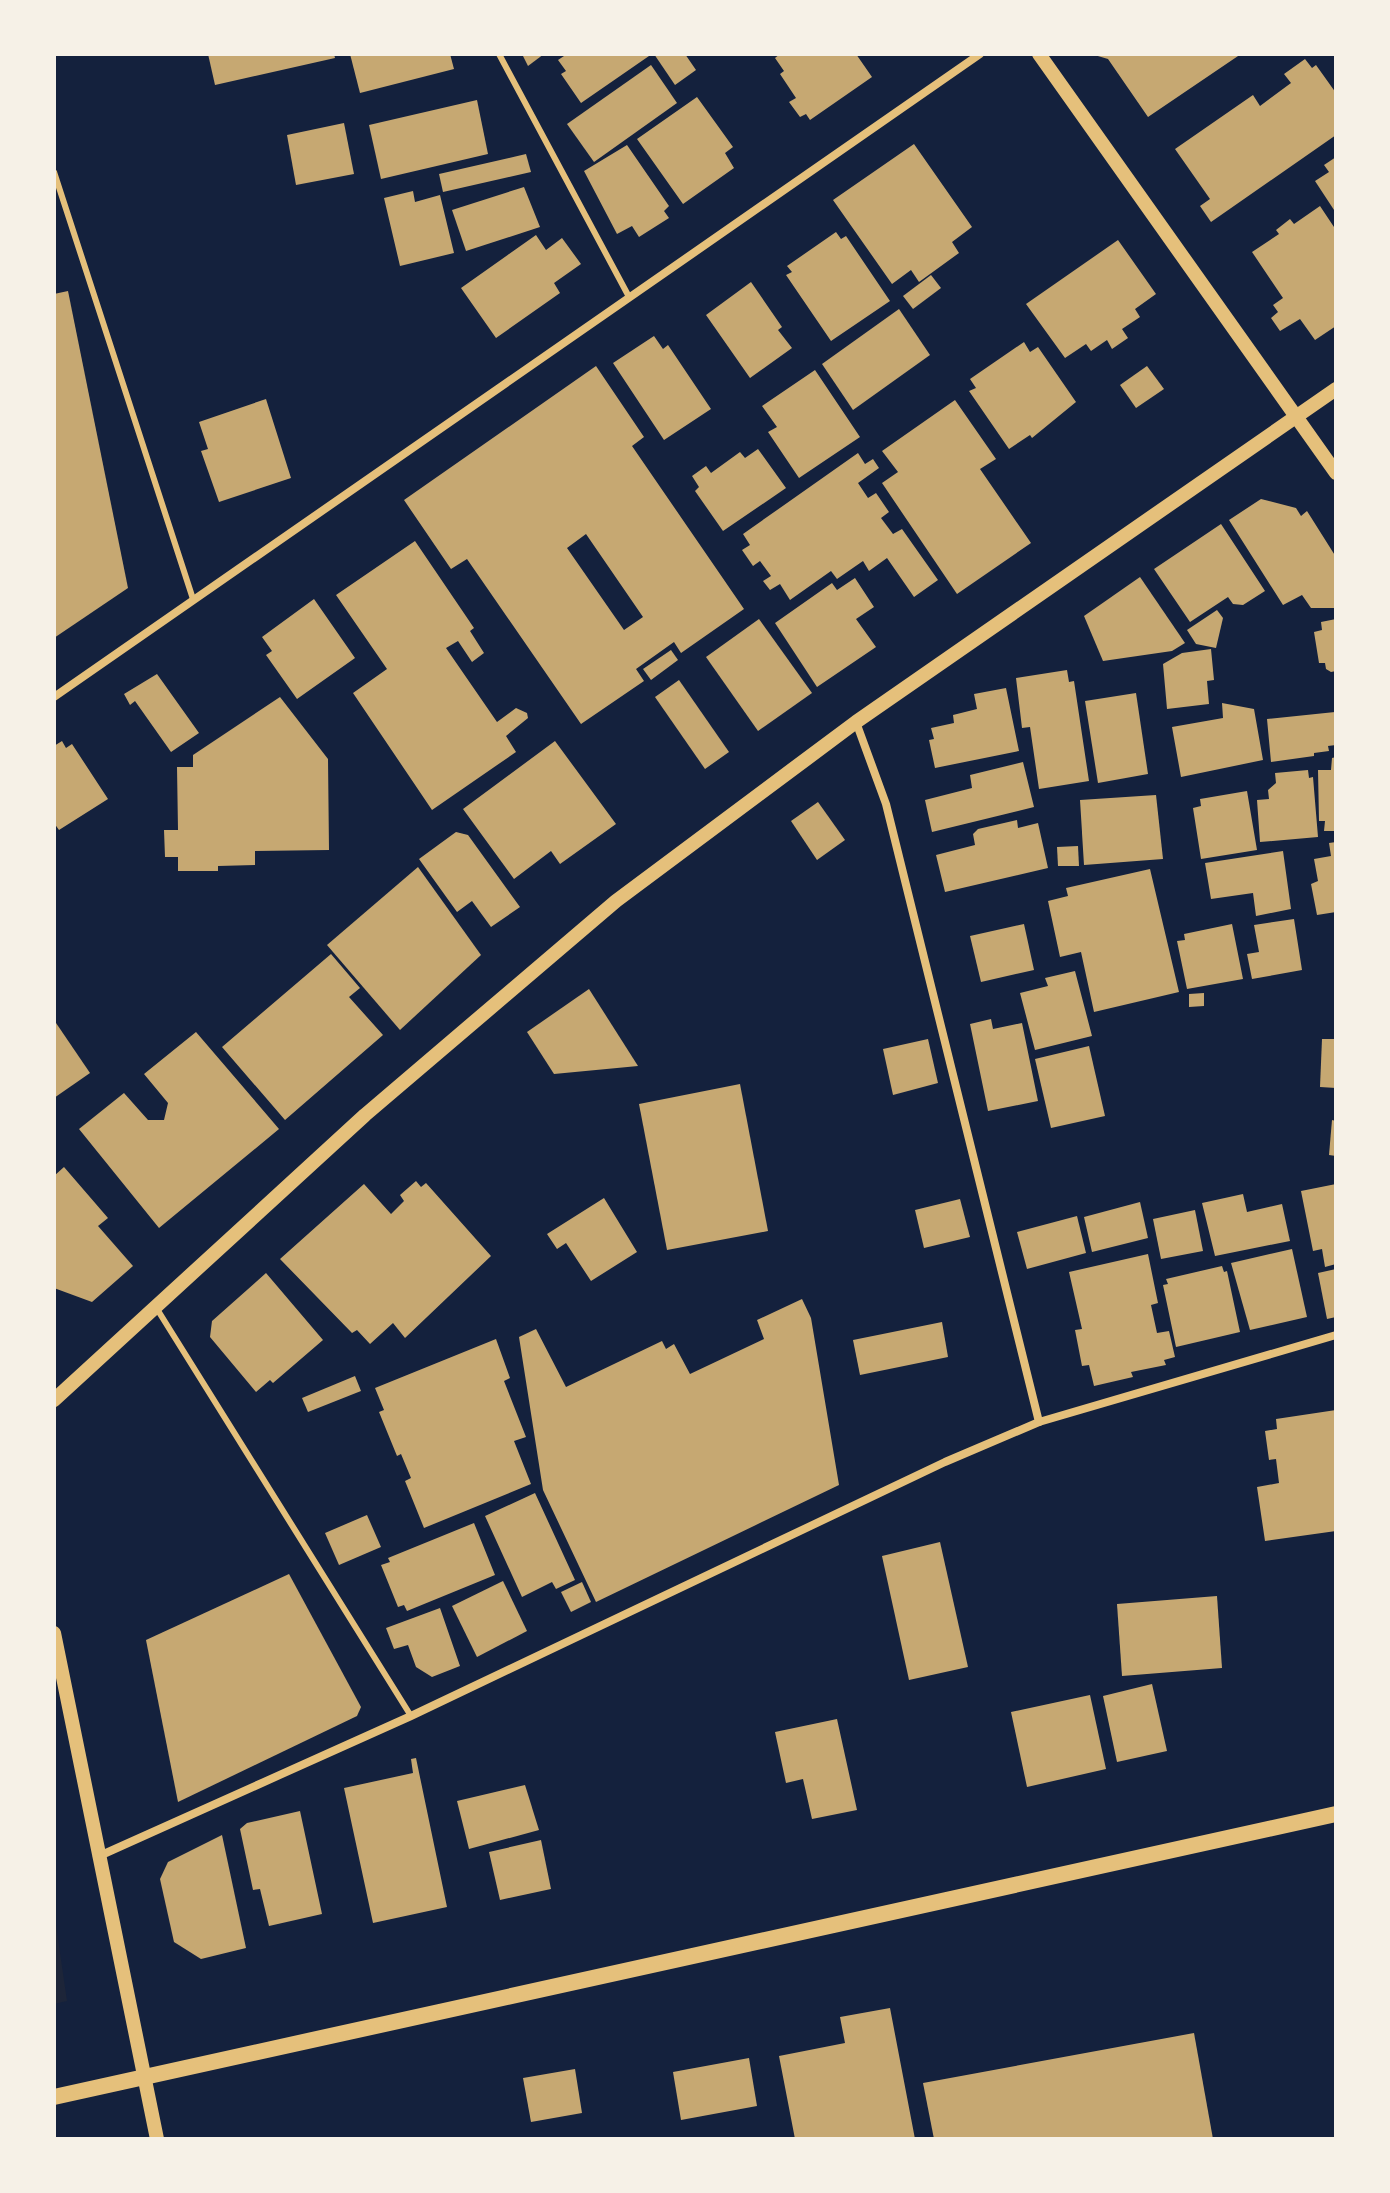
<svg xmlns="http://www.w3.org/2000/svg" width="1390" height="2193" viewBox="0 0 1390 2193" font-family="'Fira Sans Condensed',sans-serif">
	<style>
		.green { fill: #1d2539 }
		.building { fill: #c6a872; fill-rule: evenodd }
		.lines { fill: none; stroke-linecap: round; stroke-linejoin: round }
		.service { stroke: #e5c07b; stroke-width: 6 }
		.minor { stroke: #e5c07b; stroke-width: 8 }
		.tertiary { stroke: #e5c07b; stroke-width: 14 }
		.secondary { stroke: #e5c07b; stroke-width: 16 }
	</style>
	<rect width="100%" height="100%" fill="#14213d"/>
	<!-- green -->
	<polygon class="green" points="54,1911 67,2001 54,2004"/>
	<!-- building -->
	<g class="building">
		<polygon points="208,54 334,54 335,58 215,85"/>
		<polygon points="350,54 450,54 454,69 360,93"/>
		<polygon points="522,54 544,54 528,66"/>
		<polygon points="562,54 647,54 649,56 581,103 561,74 566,71 558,60 564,56"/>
		<polygon points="654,54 685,54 696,70 675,85"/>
		<polygon points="780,54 856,54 872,77 810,120 806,114 800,117 789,102 796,98 780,74 784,71 775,58"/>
		<polygon points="1091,54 1241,54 1148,117 1108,59"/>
		<polygon points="1305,59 1312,68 1316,65 1336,93 1336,135 1211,222 1200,206 1210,199 1175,149 1253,95 1260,106 1291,83 1284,74"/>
		<polygon points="651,65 677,103 594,162 567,124"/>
		<polygon points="697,97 733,147 725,153 734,168 683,204 637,139"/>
		<polygon points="477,100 488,154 381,179 369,125"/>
		<polygon points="344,123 354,174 296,185 287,135"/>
		<polygon points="914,144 972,227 952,242 959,253 919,282 911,270 892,284 833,200"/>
		<polygon points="627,145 669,206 664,211 669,218 639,237 632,226 617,234 584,171"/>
		<polygon points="526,154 531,172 443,192 439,174"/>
		<polygon points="1336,157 1336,213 1315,181 1329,172 1324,165"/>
		<polygon points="524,187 540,227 466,251 452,210"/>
		<polygon points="413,191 415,202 440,195 454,253 400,266 384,198"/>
		<polygon points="1320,206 1336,230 1336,326 1315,340 1300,319 1280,331 1271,318 1278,312 1273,305 1283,298 1252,252 1279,234 1276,230 1290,219 1294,224"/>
		<polygon points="836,232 841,239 846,236 890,301 831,341 786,275 792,272 787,266"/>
		<polygon points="536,235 546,250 562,238 581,264 554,283 560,293 496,338 461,288"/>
		<polygon points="1118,240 1156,294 1135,309 1140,317 1122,329 1128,338 1112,349 1107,340 1091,351 1086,344 1065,358 1026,304"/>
		<polygon points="931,275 941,288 913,309 903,296"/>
		<polygon points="751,282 782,327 778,330 792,348 750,378 706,315"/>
		<polygon points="68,291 128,588 54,638 54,294"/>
		<polygon points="899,309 930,355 853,410 822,364"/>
		<polygon points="654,336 663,349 668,345 711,409 664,440 613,363"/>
		<polygon points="1024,342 1030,352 1038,347 1076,402 1032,438 1030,435 1009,449 969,391 976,388 970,379"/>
		<path d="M596,366L644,437L632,446L744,609L681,653L674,642L636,669L644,681L581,724L467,559L451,569L404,500ZM586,534L643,617L624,630L567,548Z"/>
		<polygon points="1147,366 1164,389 1136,408 1120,385"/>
		<polygon points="815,370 860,437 799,478 768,432 777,427 762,406"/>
		<polygon points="266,399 291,478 219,502 201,451 208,449 199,422"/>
		<polygon points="955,400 996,459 980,469 1031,543 957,594 882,483 898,472 882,451"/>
		<polygon points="758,449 786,488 723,531 695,491 699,487 692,476 706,466 711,473 740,452 745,458"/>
		<polygon points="858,453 865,464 873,459 879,468 858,483 868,498 876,493 889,512 881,518 893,534 902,529 938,580 914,597 887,558 869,571 863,561 837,579 831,571 790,600 780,584 770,590 763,581 771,576 760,561 753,566 742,550 750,545 743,534"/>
		<polygon points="1261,499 1296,508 1301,516 1307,511 1336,557 1336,608 1311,608 1302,595 1283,605 1229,520"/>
		<polygon points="1221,524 1265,591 1243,605 1233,604 1228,597 1190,622 1154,569"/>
		<polygon points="415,541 474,628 470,631 484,653 472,662 458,641 446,648 497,722 516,708 527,713 528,718 506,736 516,752 432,810 353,693 387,669 336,595"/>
		<polygon points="1140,577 1185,643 1172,651 1103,661 1084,616"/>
		<polygon points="855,578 874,607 856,619 876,647 817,687 775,623 832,583 837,590"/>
		<polygon points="314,599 355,658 297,699 266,655 272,651 262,637"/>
		<polygon points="1217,610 1223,618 1216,648 1196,644 1187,630"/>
		<polygon points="759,619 812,693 758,731 706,657"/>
		<polygon points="1336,619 1336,671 1331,672 1326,669 1325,663 1319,663 1314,632 1322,630 1321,622"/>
		<polygon points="1211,649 1214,680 1207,681 1209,704 1167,709 1163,664 1182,653"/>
		<polygon points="671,650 678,660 651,680 643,669"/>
		<polygon points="1067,670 1069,682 1074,681 1089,781 1039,789 1030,727 1022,728 1016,678"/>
		<polygon points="157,674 199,733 171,752 135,701 130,705 124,694"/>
		<polygon points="679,680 729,752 705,769 655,697"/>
		<polygon points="1006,688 1019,751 935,768 929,740 934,739 931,728 954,723 953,715 977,709 974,694"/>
		<polygon points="1136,693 1148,774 1098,783 1085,701"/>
		<polygon points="280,697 328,759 329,850 255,851 255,865 218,866 218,871 178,871 178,857 165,857 164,830 178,830 177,767 193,767 193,755"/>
		<polygon points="1222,703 1254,709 1263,760 1181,777 1172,727 1223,718"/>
		<polygon points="1335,712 1336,745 1328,746 1329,751 1314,753 1314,756 1271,762 1267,719"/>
		<polygon points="62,741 66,748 72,744 108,799 59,830 54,823 54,746"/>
		<polygon points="555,741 616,824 560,864 551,851 514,879 463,809"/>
		<polygon points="1336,757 1336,831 1324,831 1325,821 1319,821 1318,770 1331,770 1332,758"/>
		<polygon points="1023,762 1034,807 932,832 925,800 972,788 970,775"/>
		<polygon points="1308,770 1309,778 1313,777 1318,837 1260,842 1257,800 1269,799 1268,790 1276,783 1275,773"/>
		<polygon points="1247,791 1257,850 1201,859 1193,808 1201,806 1200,799"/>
		<polygon points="1156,795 1163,859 1084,865 1080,800"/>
		<polygon points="818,802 845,840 817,860 791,821"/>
		<polygon points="1017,820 1018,828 1038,823 1048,868 945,892 936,855 975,845 973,834 978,829"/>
		<polygon points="456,832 468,835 520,907 491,927 472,901 457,912 419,859"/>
		<polygon points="1336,842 1336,912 1317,915 1311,884 1318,881 1314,859 1331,856 1329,843"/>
		<polygon points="1078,846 1079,866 1058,866 1057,847"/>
		<polygon points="1283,851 1291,909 1256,916 1253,893 1211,899 1205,863"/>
		<polygon points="418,867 481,955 400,1030 327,945"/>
		<polygon points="1150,869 1179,992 1094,1012 1081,952 1060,957 1048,901 1068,896 1066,888"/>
		<polygon points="1294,919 1302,970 1252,979 1247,954 1259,952 1254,925"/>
		<polygon points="1024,924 1034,970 981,982 970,936"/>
		<polygon points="1232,924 1243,979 1187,989 1177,941 1185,940 1184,934"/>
		<polygon points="331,954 360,988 349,997 383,1035 285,1120 222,1047"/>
		<polygon points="1075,971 1092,1036 1035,1050 1020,993 1048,986 1045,978"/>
		<polygon points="589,989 638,1066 554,1074 527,1032"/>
		<polygon points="1204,993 1204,1006 1189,1007 1189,994"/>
		<polygon points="991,1019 993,1029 1022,1023 1038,1101 988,1111 970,1024"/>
		<polygon points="54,1020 90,1073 54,1098"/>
		<polygon points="196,1032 279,1129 159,1228 79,1129 124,1093 148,1120 164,1120 168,1103 144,1074"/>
		<polygon points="928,1039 938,1083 893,1095 883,1049"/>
		<polygon points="1322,1039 1336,1039 1336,1088 1320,1087"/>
		<polygon points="1089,1046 1105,1116 1051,1128 1035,1059"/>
		<polygon points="740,1084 768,1231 667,1250 639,1104"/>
		<polygon points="1332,1120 1336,1121 1336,1156 1329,1155"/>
		<polygon points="64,1167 108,1218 98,1226 133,1266 92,1302 54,1288 54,1176"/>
		<polygon points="416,1181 421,1187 426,1183 491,1256 405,1338 393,1323 370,1344 357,1330 352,1333 280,1259 364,1184 391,1214 404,1201 400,1195"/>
		<polygon points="1336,1184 1336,1264 1325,1267 1322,1249 1313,1251 1301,1191"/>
		<polygon points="1243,1194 1247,1212 1282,1204 1290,1241 1215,1256 1202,1203"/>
		<polygon points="604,1198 637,1252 591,1281 566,1243 557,1249 547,1234"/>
		<polygon points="960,1199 970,1237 924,1248 915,1210"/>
		<polygon points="1140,1202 1148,1238 1092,1252 1084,1217"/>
		<polygon points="1195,1210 1203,1251 1161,1259 1153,1219"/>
		<polygon points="1077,1216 1086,1253 1027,1269 1017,1232"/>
		<polygon points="1292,1249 1307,1317 1250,1330 1231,1263"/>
		<polygon points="1148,1254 1158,1303 1151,1305 1157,1333 1169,1331 1175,1357 1164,1360 1166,1365 1131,1372 1133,1377 1094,1386 1089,1365 1082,1366 1075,1330 1082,1329 1069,1272"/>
		<polygon points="1222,1266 1224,1272 1227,1271 1240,1332 1176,1347 1163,1285 1168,1284 1166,1279"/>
		<polygon points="1336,1269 1336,1317 1327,1319 1318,1273"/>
		<polygon points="266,1273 323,1340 273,1383 270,1380 256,1392 210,1337 212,1321"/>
		<polygon points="802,1299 811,1318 839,1485 596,1602 543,1490 519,1337 536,1329 566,1387 662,1341 666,1349 674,1344 690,1374 764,1339 757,1320"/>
		<polygon points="942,1322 948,1357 860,1375 853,1340"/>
		<polygon points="496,1339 510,1378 504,1381 526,1437 514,1441 531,1484 424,1528 405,1481 411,1478 401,1454 397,1456 379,1412 384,1410 375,1388"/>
		<polygon points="355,1376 361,1391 308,1412 302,1398"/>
		<polygon points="1336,1410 1336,1531 1265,1541 1257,1487 1279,1483 1276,1459 1269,1460 1265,1431 1277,1429 1276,1419"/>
		<polygon points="535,1493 575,1580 556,1589 552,1582 522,1597 485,1516"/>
		<polygon points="367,1515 381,1547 339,1565 325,1533"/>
		<polygon points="474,1523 495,1575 407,1611 404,1605 398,1607 381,1565 390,1562 388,1558"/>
		<polygon points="940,1542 968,1667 909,1680 882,1556"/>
		<polygon points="289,1574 361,1707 357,1716 178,1802 146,1640"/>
		<polygon points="503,1581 527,1631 477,1657 452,1606"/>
		<polygon points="582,1582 591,1602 571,1612 561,1592"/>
		<polygon points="1217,1596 1222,1668 1122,1676 1117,1604"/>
		<polygon points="440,1608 460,1666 432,1677 416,1667 408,1645 394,1649 386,1628"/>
		<polygon points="1152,1684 1167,1751 1117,1762 1103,1696"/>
		<polygon points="1090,1695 1106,1769 1027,1787 1011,1712"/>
		<polygon points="837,1719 857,1810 812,1819 803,1779 786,1783 775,1732"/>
		<polygon points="416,1758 447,1907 373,1923 344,1788 413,1773 411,1759"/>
		<polygon points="525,1785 539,1830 469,1849 457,1801"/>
		<polygon points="300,1811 322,1914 269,1926 260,1889 253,1890 240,1829 247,1823"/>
		<polygon points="222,1835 246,1948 201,1959 174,1942 160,1879 168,1862"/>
		<polygon points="541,1840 551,1889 500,1900 489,1852"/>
		<polygon points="890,2008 915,2139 795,2139 779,2056 845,2043 840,2017"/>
		<polygon points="1194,2033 1213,2139 934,2139 923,2083"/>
		<polygon points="749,2058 757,2106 681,2120 673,2072"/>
		<polygon points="575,2069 582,2113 531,2122 523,2078"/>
	</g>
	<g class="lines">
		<!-- service -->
		<g class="service">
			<polyline points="499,54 628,295"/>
			<polyline points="54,172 193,599"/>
			<polyline points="157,1309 411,1716"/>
		</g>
		<!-- minor -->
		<g class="minor">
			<polyline points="54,697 980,54"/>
			<polyline points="856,722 886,804 1039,1422"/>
			<polyline points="97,1857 411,1716 945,1462 1039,1422 1336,1335"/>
		</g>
		<!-- tertiary -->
		<g class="tertiary">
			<polyline points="1039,54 1336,473"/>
			<polyline points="54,1400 365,1115 616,901 856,722 1336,389"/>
			<polyline points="54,1633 157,2139"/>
		</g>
		<!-- secondary -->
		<polyline class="secondary" points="54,2097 1336,1814"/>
	</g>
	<!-- border -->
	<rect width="1390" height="2193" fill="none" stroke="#f6f1e7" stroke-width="112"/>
</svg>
